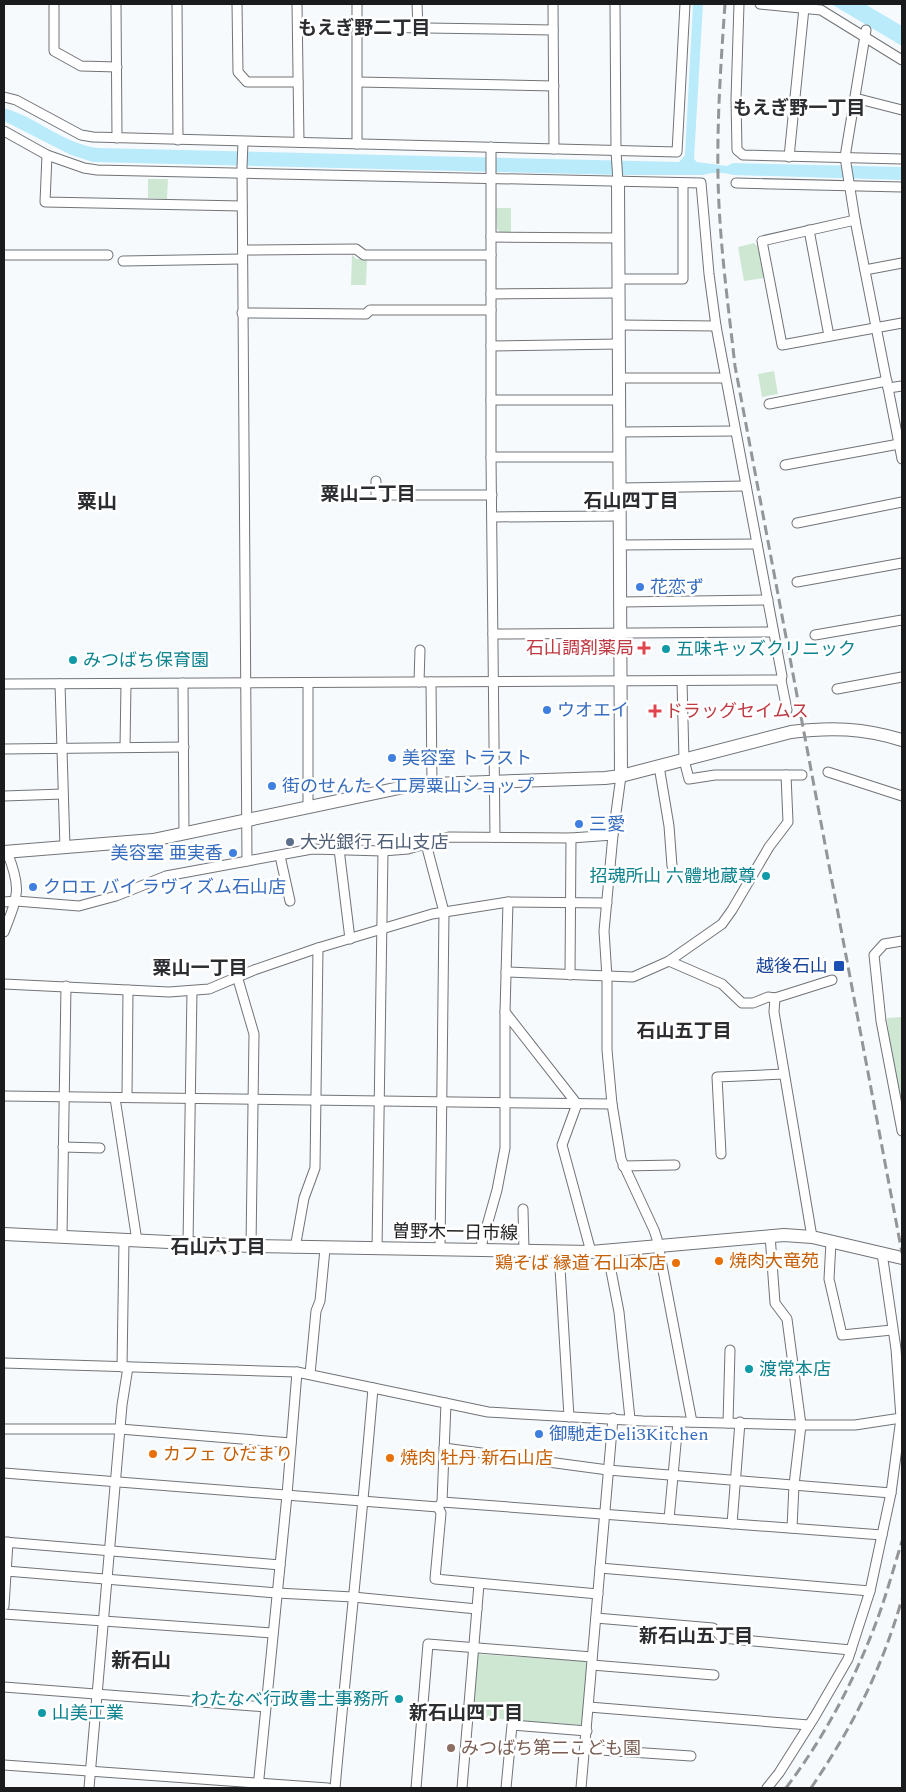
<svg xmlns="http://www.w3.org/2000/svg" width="906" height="1792" viewBox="0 0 906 1792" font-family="Spectral,'Noto Sans JP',serif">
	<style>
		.green { fill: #cde7d2 }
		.water { fill: #baebfb }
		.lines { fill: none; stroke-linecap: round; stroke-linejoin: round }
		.street-casing { stroke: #717377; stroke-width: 11 }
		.secondary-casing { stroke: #717377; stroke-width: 14 }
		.street { stroke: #fff; stroke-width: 9 }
		.secondary { stroke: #fff; stroke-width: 12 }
		.rail { stroke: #939597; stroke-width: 3; stroke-dasharray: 10 5; stroke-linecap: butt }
		.shop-dot { fill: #3f7fe0; stroke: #fff; stroke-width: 2 }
		.health-dot { fill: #e0444e; stroke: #fff; stroke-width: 2 }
		.culture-dot { fill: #0f9aa8; stroke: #fff; stroke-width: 2 }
		.service-dot { fill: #5c6f8a; stroke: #fff; stroke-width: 2 }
		.transit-dot { fill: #1a4fb4; stroke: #fff; stroke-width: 2 }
		.food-dot { fill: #e8710a; stroke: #fff; stroke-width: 2 }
		.education-dot { fill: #8d6e63; stroke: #fff; stroke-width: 2 }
		.labels { text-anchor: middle; stroke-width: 5; stroke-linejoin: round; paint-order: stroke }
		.shop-label { font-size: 18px; fill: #366cbe; stroke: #fff; text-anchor: start }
		.health-label { font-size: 18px; fill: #be3a42; stroke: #fff; text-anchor: end }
		.culture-label { font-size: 18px; fill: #0d838f; stroke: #fff; text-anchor: start }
		.service-label { font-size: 18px; fill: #4e5e75; stroke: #fff; text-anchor: start }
		.transit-label { font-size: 18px; fill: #164399; stroke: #fff; text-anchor: end }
		.street-label { font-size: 18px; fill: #1a1b1d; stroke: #fff }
		.food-label { font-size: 18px; fill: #c56008; stroke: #fff; text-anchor: start }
		.education-label { font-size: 18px; fill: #785e54; stroke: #fff; text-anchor: start }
		.neighbourhood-label { font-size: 19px; font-weight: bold; fill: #2b2d30; stroke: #fff }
		.quarter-label { font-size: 20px; font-weight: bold; fill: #2b2d30; stroke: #fff }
	</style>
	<rect width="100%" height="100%" fill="#f7fafd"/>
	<!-- green -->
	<g class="green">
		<polygon points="148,179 168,179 167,199 148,198"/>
		<polygon points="496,208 511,208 511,232 500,232 497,229"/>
		<polygon points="754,243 758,247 764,278 744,281 738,247"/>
		<polygon points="352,254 356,259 367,259 366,285 351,285"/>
		<polygon points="774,371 778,394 762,397 758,374"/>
		<polygon points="902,1017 902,1103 890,1045 887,1018"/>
		<polygon points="476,1654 584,1661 588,1664 583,1721 581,1725 471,1717"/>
	</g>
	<!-- water -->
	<g class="water">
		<path d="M693,4H703L694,159L697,162L727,166L733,163L902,167V180L733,175C723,172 713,172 703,175H623L93,162L71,155L4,121V108C37,117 63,144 98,148L679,162L685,155Z"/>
		<polygon points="831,4 865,4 902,26 902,46"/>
	</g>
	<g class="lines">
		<defs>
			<g id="street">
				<polyline points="54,4 54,51 81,66 117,67"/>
				<polyline points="116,4 117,138"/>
				<polyline points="177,4 178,140"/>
				<polyline points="237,4 238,72 247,82 298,82"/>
				<polyline points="297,4 299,142"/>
				<polyline points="357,4 357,144"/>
				<polyline points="417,4 418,27"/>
				<polyline points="553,4 554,149"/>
				<polyline points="615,4 616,151 618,182"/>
				<polyline points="739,4 736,99 737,150 743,155 902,159"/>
				<polyline points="760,4 821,10 902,60"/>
				<polyline points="358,27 553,30"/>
				<polyline points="866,30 845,157 855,220 902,459"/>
				<polyline points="358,82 554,86"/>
				<polyline points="4,97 16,100 81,135 93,137 677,152 685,4"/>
				<polyline points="855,98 902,110"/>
				<polyline points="4,131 47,155 84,168 97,170 701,183 709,274 716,326 782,676 781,680 787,710"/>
				<polyline points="243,142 242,167 247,861"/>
				<polyline points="491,147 491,457 495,837"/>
				<polyline points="47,155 45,202 242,206"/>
				<polyline points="789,157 804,8"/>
				<polyline points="736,183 902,187"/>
				<polyline points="855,220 762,241 782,345 902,323"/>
				<polyline points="809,230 829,336"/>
				<polyline points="491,237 619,238"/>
				<polyline points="243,250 356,249 364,255 491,255"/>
				<polyline points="4,255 108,255"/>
				<polyline points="123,261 242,259"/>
				<polyline points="865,270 902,263"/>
				<polyline points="619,279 683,279 683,183"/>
				<polyline points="491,294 619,293"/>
				<polyline points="242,313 366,314 370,310 491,310"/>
				<polyline points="619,325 716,326"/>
				<polyline points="491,346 619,344"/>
				<polyline points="619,378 725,378"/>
				<polyline points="888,388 902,386"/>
				<polyline points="491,400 619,400"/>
				<polyline points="769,404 887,381"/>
				<polyline points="620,432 735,431"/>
				<polyline points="491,457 620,457"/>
				<polyline points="785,465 899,444"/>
				<polyline points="376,481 376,495 492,495"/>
				<polyline points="621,488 746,486"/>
				<polyline points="492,517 620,516"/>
				<polyline points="797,523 902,502"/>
				<polyline points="620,545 757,544"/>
				<polyline points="797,582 902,563"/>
				<polyline points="621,602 768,600"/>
				<polyline points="493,634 773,632"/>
				<polyline points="815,635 902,620"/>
				<polyline points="682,681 684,760 689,779 715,775 802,775"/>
				<polyline points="419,682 420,650"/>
				<polyline points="431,682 432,784"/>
				<polyline points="183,683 184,834"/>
				<polyline points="308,683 308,808"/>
				<polyline points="4,684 781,680"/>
				<polyline points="60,684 65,848"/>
				<polyline points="837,689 902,677"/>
				<polyline points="125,747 126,684"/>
				<polyline points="4,749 184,747"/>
				<polyline points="659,766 669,826 672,866"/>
				<polyline points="828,772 902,796"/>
				<polyline points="621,776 613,835 604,931 607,977 607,1050 612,1104 621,1159 654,1230 657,1239 692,1422"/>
				<polyline points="4,796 63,794"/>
				<polyline points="426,844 444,912 440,1249"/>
				<polyline points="339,849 350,939"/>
				<polyline points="280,856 290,901"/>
				<polyline points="4,902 16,901 79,906 116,896 166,876 312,849 383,851 408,849 449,837 571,838 613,835"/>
				<polyline points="508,902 505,1012 577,1104 562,1145 591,1252"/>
				<path d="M4,932C18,896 22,889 7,852"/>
				<polyline points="902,941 884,944 874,955 881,1021 902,1131"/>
				<polyline points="669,961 722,984 742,1003 753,1003 768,997 775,998 832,980"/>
				<polyline points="506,972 633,977 669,961 722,924 732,910 769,847 788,822 786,775"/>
				<polyline points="570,975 571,838"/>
				<polyline points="237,976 254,1034 251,1246"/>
				<polyline points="4,984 169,992 209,989 254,970 318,948 432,914 508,902 607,903"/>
				<polyline points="775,998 774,1012 812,1237"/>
				<polyline points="4,1096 612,1104"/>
				<polyline points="127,1097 128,990"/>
				<polyline points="115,1098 137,1241"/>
				<polyline points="63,1147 100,1148"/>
				<polyline points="721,1154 717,1077 784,1074"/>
				<polyline points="623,1166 675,1165"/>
				<polyline points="523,1209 524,1251"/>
				<polyline points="770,1235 775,1303 787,1319 801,1425 794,1485 792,1528"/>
				<polyline points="62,1236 66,986"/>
				<polyline points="831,1242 829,1279 842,1335 892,1330"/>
				<polyline points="188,1244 192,991"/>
				<polyline points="295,1248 304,1198 315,1168 318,948"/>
				<polyline points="377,1249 383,851"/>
				<polyline points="480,1250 497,1190 505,1148 505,1012"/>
				<polyline points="607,1250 619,1312 630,1419"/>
				<polyline points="559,1251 569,1417"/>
				<polyline points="4,1363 297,1372 488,1412 643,1421 801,1425 855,1425 901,1418 896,1349 882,1253"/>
				<polyline points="122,1367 124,1241"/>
				<polyline points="310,1374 316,1311 320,1301 325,1249"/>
				<polyline points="446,1403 442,1502 438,1507 441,1513 435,1579 598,1594"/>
				<polyline points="728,1423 730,1350"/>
				<polyline points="4,1429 120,1429 291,1443"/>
				<polyline points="444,1448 608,1470 891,1493"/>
				<polyline points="4,1473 438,1507"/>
				<polyline points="442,1502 882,1535"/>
				<polyline points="669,1519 678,1422"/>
				<polyline points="732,1524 740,1422"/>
				<polyline points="4,1542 280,1565"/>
				<polyline points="600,1568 870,1591"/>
				<polyline points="6,1571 277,1593 353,1597 477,1609"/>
				<polyline points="4,1606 8,1542"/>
				<polyline points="4,1614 273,1633"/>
				<polyline points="596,1618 713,1628 722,1638 851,1650"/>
				<polyline points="592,1665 714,1675"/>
				<polyline points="4,1687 266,1707"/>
				<polyline points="589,1707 809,1725"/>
				<polyline points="585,1749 691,1756"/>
				<polyline points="4,1765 328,1788"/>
				<polyline points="89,1788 122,1405 128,1367"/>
				<polyline points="258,1788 287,1495 297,1372"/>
				<path d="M335,1788C347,1655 362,1522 373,1388"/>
				<polyline points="416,1788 428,1644 592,1657"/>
				<polyline points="462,1788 479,1584"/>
				<polyline points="506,1788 512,1725 587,1731"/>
				<polyline points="581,1788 613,1418"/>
				<polyline points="767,1788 779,1773 815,1716 848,1659 870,1591 891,1493 901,1418"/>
			</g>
			<g id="secondary">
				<polyline points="618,182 621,776"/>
				<path d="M4,852L153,840L404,787L432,784L605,778L621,776L791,732C831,727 863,728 902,740"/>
				<polyline points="4,1234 251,1246 591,1252 784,1235 812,1237 902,1258"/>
			</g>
		</defs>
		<!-- street casing -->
		<use href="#street" class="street-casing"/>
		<!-- secondary casing -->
		<use href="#secondary" class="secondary-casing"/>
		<!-- street -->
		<use href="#street" class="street"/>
		<!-- secondary -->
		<use href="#secondary" class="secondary"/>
		<!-- rail -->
		<g class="rail">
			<path d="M725,4C721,61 717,118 718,176C719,239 728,303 735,366L902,1253"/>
			<path d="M786,1788C823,1739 852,1685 874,1628C885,1600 893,1570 902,1541"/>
			<path d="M811,1788C853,1726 881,1671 902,1599"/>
		</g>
	</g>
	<!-- markers -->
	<g class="shop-dot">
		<circle cx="640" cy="587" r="5"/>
		<circle cx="547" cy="710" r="5"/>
		<circle cx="392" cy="758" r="5"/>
		<circle cx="272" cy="786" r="5"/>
		<circle cx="579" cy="824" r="5"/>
		<circle cx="233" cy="853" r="5"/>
		<circle cx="33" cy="887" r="5"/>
		<circle cx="539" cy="1434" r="5"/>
	</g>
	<g class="health-dot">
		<path d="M641.5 640.5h5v5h5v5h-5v5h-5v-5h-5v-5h5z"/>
		<path d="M652.5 703.5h5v5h5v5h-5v5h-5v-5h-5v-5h5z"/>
	</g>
	<g class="culture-dot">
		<circle cx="666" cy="649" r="5"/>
		<circle cx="73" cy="660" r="5"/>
		<circle cx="766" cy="876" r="5"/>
		<circle cx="749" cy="1369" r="5"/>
		<circle cx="399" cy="1699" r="5"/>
		<circle cx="42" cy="1713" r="5"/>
	</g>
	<circle class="service-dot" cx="290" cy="842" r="5"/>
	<rect class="transit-dot" x="833" y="960" width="12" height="12" rx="2.5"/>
	<g class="food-dot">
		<circle cx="719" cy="1261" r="5"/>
		<circle cx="676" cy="1263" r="5"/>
		<circle cx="153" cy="1454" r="5"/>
		<circle cx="390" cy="1458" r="5"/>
	</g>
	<circle class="education-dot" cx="451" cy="1748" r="5"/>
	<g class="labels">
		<!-- shop labels -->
		<g class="shop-label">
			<text x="650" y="593">花恋ず</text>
			<text x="557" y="716">ウオエイ</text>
			<text x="402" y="764">美容室 トラスト</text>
			<text x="282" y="792">街のせんたく工房粟山ショップ</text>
			<text x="589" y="830">三愛</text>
			<text x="223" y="859" text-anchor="end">美容室 亜実香</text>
			<text x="43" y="893">クロエ バイ ラヴィズム石山店</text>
			<text x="549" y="1440">御馳走Deli3Kitchen</text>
		</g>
		<!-- health labels -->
		<g class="health-label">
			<text x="634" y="654">石山調剤薬局</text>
			<text x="665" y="717" text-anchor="start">ドラッグセイムス</text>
		</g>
		<!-- culture labels -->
		<g class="culture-label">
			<text x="676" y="655">五味キッズクリニック</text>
			<text x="83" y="666">みつばち保育園</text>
			<text x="756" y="882" text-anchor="end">招魂所山 六體地蔵尊</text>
			<text x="759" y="1375">渡常本店</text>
			<text x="389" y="1705" text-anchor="end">わたなべ行政書士事務所</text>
			<text x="52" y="1719">山美工業</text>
		</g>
		<!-- service labels -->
		<g class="service-label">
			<text x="300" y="848">大光銀行 石山支店</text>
		</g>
		<!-- transit labels -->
		<g class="transit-label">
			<text x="828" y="972">越後石山</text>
		</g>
		<!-- street labels -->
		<g class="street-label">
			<text transform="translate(455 1232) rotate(1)" y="6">曽野木一日市線</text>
		</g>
		<!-- food labels -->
		<g class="food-label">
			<text x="729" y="1267">焼肉大竜苑</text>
			<text x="666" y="1269" text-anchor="end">鶏そば 縁道 石山本店</text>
			<text x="163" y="1460">カフェ ひだまり</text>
			<text x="400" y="1464">焼肉 牡丹 新石山店</text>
		</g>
		<!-- education labels -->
		<g class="education-label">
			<text x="461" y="1754">みつばち第二こども園</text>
		</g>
		<!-- neighbourhood labels -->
		<g class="neighbourhood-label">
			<text x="364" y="34">もえぎ野二丁目</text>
			<text x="799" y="114">もえぎ野一丁目</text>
			<text x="368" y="500">粟山二丁目</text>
			<text x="631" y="507">石山四丁目</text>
			<text x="200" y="974">粟山一丁目</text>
			<text x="684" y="1037">石山五丁目</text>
			<text x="218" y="1253">石山六丁目</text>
			<text x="696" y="1642">新石山五丁目</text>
			<text x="466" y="1719">新石山四丁目</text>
		</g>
		<!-- quarter labels -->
		<g class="quarter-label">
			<text x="97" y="508">粟山</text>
			<text x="141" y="1667">新石山</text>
		</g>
	</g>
	<!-- border -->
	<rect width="906" height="1792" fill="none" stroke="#1a1b1d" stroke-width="10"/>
</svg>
